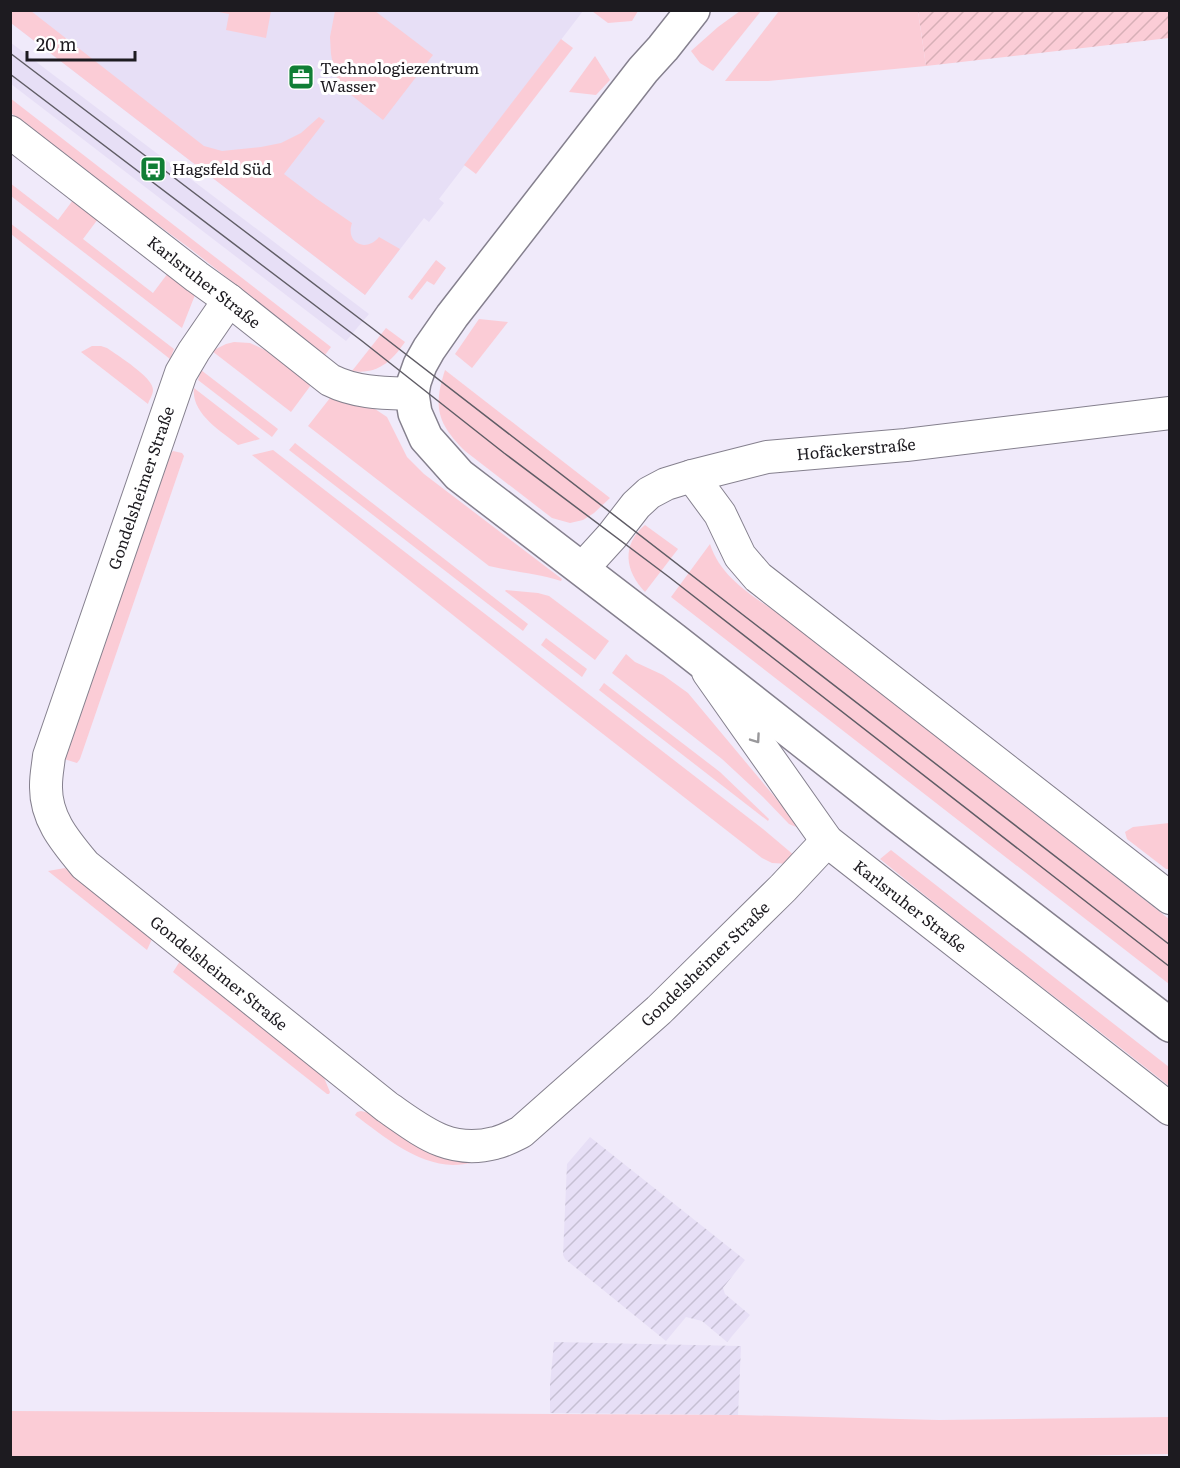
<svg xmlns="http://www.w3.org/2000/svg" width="1180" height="1468" viewBox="0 0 1180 1468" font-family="Literata,serif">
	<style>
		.built { fill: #e7dff6 }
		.industrial { fill: url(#industrial-furrows) }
		.grass { fill: #fbccd6 }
		.garden { fill: url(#garden-furrows) }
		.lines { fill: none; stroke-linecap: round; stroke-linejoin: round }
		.minor-casing { stroke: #85808e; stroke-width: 34 }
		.tertiary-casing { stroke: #85808e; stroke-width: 36 }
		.minor { stroke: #fff; stroke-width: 32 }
		.tertiary { stroke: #fff; stroke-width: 33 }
		.tram { stroke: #605d66; stroke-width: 1.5 }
		.oneway { stroke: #99989b }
		.labels { text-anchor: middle; stroke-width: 6; stroke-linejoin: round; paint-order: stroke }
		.poi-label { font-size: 16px; fill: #1d1b20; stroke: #fff; text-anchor: start }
		.street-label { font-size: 16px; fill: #1d1b20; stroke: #fff }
	</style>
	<defs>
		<pattern id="industrial-furrows" width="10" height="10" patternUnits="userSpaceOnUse" patternTransform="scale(1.5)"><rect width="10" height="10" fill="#e7dff6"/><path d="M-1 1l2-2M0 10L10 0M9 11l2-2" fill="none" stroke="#c6bfd3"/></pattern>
		<pattern id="garden-furrows" width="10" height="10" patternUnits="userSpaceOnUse" patternTransform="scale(1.5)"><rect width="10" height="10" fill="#fbccd6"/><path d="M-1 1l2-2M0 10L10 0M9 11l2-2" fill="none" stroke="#d7afb7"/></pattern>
	</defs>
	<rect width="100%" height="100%" fill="#f0eafa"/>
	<!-- built -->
	<g class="built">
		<polygon points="10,11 583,11 439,199 444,203 429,222 424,218 365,295 11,23"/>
		<polygon points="10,42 369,314 346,341 11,84"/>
	</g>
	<!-- industrial -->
	<g class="industrial">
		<polygon points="590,1137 745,1260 723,1288 725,1294 750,1315 727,1342 702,1321 686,1317 666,1341 565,1259 563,1255 567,1164"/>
		<polygon points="554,1342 741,1346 738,1415 550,1413 550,1385"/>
	</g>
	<!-- grass -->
	<g class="grass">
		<path d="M10,11H31L204,146L222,151L261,147L281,143L301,133L319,117L325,121L284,174L317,199L352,223C345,243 366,253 379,237L400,249L365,295L11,23Z"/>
		<polygon points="214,11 271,11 266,38 226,30 229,14"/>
		<polygon points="375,11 433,55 383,120 341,87 334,71 331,54 330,37 335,11"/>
		<polygon points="592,11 638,11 632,21 608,23"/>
		<polygon points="740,11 761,11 713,71 700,63 691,51 718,27"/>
		<polygon points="779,11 918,11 926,66 768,81 725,81"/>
		<polygon points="561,39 573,48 476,174 464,165"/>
		<polygon points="595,56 610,80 596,95 569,92"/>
		<polygon points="10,98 331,347 325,355 188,247 121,198 11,113"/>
		<polygon points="10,183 58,220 73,200 98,219 83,239 153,293 168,273 195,295 182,328 11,196"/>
		<polygon points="10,223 174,349 170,359 11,234"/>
		<polygon points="436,260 446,268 434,285 427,281 412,300 408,297"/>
		<polygon points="479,319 508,322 472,368 455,354"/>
		<path d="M386,328L405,342C392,361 377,375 352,371Z"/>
		<polygon points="234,342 250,343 265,350 311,385 291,412 212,351 226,344"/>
		<path d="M92,346H101L107,348C117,355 154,378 153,390C153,395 149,400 148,404L81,352Z"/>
		<polygon points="201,370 278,429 272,437 198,380"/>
		<path d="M445,370L610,498L594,513L583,520L570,523L552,518L465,451C437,423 433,407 445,370Z"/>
		<path d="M194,388L260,439L238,445C221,431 191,414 194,388Z"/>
		<path d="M330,398L375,409L387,417L407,457L424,474L562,579L561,581C537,573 513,572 489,566L308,426Z"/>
		<polygon points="295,443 528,624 523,631 289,450"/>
		<polygon points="273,450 763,829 795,856 790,864 772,863 762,858 562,702 252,455"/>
		<polygon points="173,451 182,453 184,456 80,759 77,763 64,759 171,453"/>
		<path d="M645,525L678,549L645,592C625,571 621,545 645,525Z"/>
		<path d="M710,544C721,579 755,597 783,617L1169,919V984L671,597Z"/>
		<polygon points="506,590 538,593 549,596 609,641 595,660 505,591"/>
		<polygon points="546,638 587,669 582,677 541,645"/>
		<polygon points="626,654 635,662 663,675 688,693 789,814 796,827 789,824 763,797 722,759 612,673"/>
		<polygon points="604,683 720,772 769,819 768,821 599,690"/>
		<polygon points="1169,823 1170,823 1169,869 1166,869 1127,839 1125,832 1133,827"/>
		<path d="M891,850L1169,1067V1086C1073,1010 975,937 880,859Z"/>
		<polygon points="65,868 152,939 147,950 48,871"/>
		<polygon points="180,961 322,1073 330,1092 329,1094 327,1094 173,972"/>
		<path d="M361,1111L374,1114L476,1162C469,1163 461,1165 453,1165C416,1164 383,1136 355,1115L357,1112Z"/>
		<polygon points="11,1411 738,1415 939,1420 1169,1417 1170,1454 972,1458 11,1458"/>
	</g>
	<!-- garden -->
	<polygon class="garden" points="918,11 1169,11 1169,38 926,66"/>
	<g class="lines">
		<defs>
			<g id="minor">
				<path d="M10,132L197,277L229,300L330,380C356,393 383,393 412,394"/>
				<path d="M229,300L194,351L181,373L49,756C48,766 46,775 46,785C45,818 65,841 85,865L387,1107C422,1131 449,1155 495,1143C504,1141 513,1136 521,1132L659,1010L783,888L827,841"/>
				<polyline points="692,476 720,514 740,556 758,577 1170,898"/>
				<polyline points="582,569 612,536 636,505 649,493 666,484 692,476 767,457 906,445 1170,413"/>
				<polyline points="708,672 827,841 1170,1109"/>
			</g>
			<polyline id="tertiary" points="693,10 663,48 643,70 452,316 429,349 420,365 414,382 412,394 415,413 426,438 459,475 673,639 897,815 1170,1025"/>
		</defs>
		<!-- minor casing -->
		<use href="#minor" class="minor-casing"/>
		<!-- tertiary casing -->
		<use href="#tertiary" class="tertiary-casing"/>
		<!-- minor -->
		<use href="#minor" class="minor"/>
		<!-- tertiary -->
		<use href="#tertiary" class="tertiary"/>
		<!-- tram -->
		<g class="tram">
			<polyline points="10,53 372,328 1170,945"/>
			<polyline points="10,74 362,341 504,453 669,577 1170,967"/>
		</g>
	</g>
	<!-- one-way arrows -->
	<defs><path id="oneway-chevron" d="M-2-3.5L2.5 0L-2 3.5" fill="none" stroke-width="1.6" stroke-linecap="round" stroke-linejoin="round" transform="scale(1.5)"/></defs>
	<use class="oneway" href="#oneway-chevron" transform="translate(756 739) rotate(55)"/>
	<!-- icons -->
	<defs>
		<symbol id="office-square" viewBox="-11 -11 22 22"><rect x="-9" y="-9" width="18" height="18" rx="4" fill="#107e35" stroke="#fff"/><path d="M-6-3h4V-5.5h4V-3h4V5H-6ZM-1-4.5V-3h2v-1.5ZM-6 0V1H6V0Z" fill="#fff"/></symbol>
		<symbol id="bus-square" viewBox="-11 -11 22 22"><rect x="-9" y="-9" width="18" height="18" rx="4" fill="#107e35" stroke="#fff"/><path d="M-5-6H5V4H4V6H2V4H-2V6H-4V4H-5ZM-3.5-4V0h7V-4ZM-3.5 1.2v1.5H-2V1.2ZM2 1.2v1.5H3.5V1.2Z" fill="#fff"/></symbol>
	</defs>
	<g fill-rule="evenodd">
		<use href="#office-square" x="286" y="62" width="30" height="30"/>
		<use href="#bus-square" x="138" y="154" width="30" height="30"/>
	</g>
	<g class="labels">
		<!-- poi labels -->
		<g class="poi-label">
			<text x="320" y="74">Technologiezentrum<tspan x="320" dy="18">Wasser</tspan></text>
			<text x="172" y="175">Hagsfeld Süd</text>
		</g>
		<!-- street labels -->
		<g class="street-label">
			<text transform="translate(204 282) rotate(38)" y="6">Karlsruher Straße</text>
			<text transform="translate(856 449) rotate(-5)" y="6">Hofäckerstraße</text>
			<text transform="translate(141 488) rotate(-71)" y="6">Gondelsheimer Straße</text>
			<text transform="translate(910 906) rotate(38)" y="6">Karlsruher Straße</text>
			<text transform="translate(705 964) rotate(-44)" y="6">Gondelsheimer Straße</text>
			<text transform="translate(219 973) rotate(39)" y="6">Gondelsheimer Straße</text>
		</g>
	</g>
	<!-- border -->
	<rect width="1180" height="1468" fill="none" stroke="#1d1b20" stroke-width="24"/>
	<!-- scale -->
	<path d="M27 51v9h108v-9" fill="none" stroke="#1d1b20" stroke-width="3"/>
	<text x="36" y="51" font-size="18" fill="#1d1b20" stroke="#ffffff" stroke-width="4.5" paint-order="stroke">20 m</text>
</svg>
